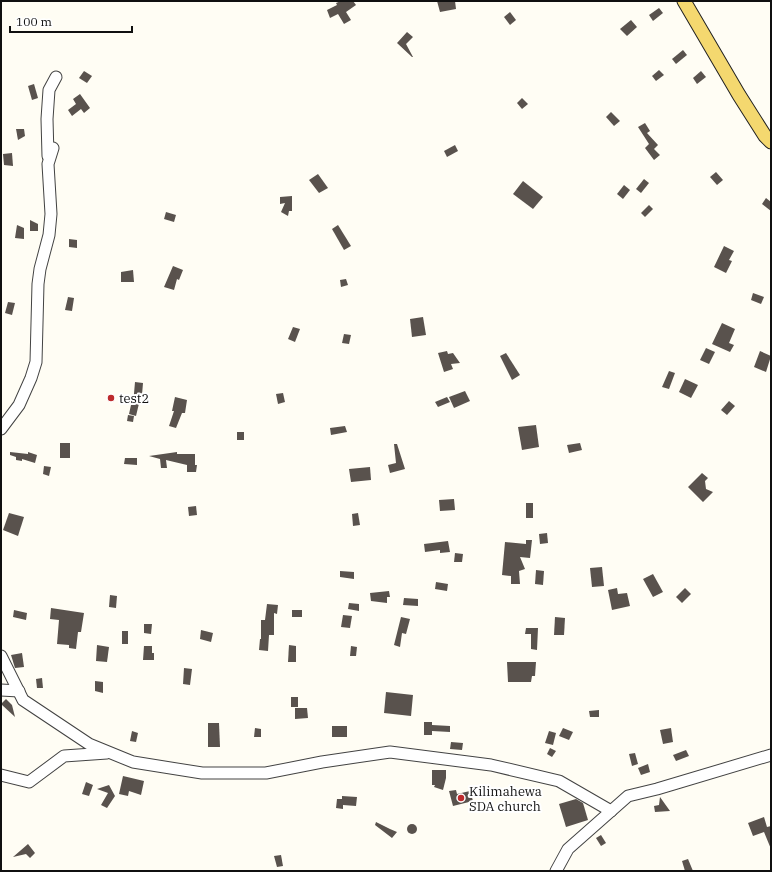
<svg xmlns="http://www.w3.org/2000/svg" width="772" height="872" viewBox="0 0 772 872" font-family="'IBM Plex Serif',serif">
	<style>
		.building { fill: #59524d }
		.lines { fill: none; stroke-linecap: round; stroke-linejoin: round }
		.minor-casing { stroke: #434343; stroke-width: 13 }
		.major-casing { stroke: #212121; stroke-width: 15 }
		.minor { stroke: #fff; stroke-width: 11 }
		.major { stroke: #f4d86f; stroke-width: 13 }
		.poi-dot { fill: #bd2b2d; stroke: #fff; stroke-width: 1.5 }
		.labels { text-anchor: middle; stroke-width: 4; stroke-linejoin: round; paint-order: stroke }
		.poi-label { font-size: 13px; fill: #101010; stroke: #fff; text-anchor: start }
	</style>
	<rect width="100%" height="100%" fill="#fffdf4"/>
	<!-- building -->
	<g class="building">
		<polygon points="341,1 353,1 356,5 346,12 351,20 344,24 338,14 330,18 327,10 337,5 336,3"/>
		<polygon points="437,1 455,1 456,9 440,12"/>
		<polygon points="659,8 663,13 653,21 649,15"/>
		<polygon points="510,12 516,20 510,25 504,17"/>
		<polygon points="631,20 637,27 627,36 620,29"/>
		<polygon points="407,32 413,37 406,44 413,57 412,57 397,43"/>
		<polygon points="683,50 687,55 676,64 672,59"/>
		<polygon points="659,70 664,75 656,81 652,76"/>
		<polygon points="84,71 92,76 87,83 79,78"/>
		<polygon points="701,71 706,77 697,84 693,78"/>
		<polygon points="34,84 38,98 32,100 28,86"/>
		<polygon points="80,94 90,108 84,113 81,109 72,116 68,110 76,104 73,99"/>
		<polygon points="522,98 528,104 522,109 517,103"/>
		<polygon points="611,112 620,121 614,126 606,117"/>
		<polygon points="645,123 650,131 647,133 658,145 654,149 660,155 654,160 645,148 649,144 638,127"/>
		<polygon points="16,129 24,129 25,136 18,140"/>
		<polygon points="455,145 458,151 447,157 444,151"/>
		<polygon points="12,153 13,166 4,165 3,154"/>
		<polygon points="716,172 723,180 717,185 710,177"/>
		<polygon points="318,174 328,188 319,193 309,180"/>
		<polygon points="644,179 649,183 641,193 636,189"/>
		<polygon points="523,181 543,197 533,209 513,194"/>
		<polygon points="624,185 630,190 623,199 617,194"/>
		<polygon points="292,196 292,211 289,211 288,216 281,212 285,203 280,204 280,197"/>
		<polygon points="766,198 771,202 771,211 762,204"/>
		<polygon points="649,205 653,209 645,217 641,213"/>
		<polygon points="166,212 176,215 174,222 164,219"/>
		<polygon points="30,220 38,224 38,231 30,231"/>
		<polygon points="17,225 24,228 24,239 15,238"/>
		<polygon points="338,225 351,246 344,250 332,229"/>
		<polygon points="69,239 77,240 77,248 69,247"/>
		<polygon points="724,246 734,251 729,260 732,261 726,273 714,267"/>
		<polygon points="173,266 183,270 179,280 177,279 174,290 164,287"/>
		<polygon points="133,270 134,282 121,282 121,272"/>
		<polygon points="346,279 348,285 341,287 340,280"/>
		<polygon points="753,293 764,297 761,304 751,300"/>
		<polygon points="68,297 74,298 72,311 65,310"/>
		<polygon points="8,302 15,303 12,315 5,313"/>
		<polygon points="423,317 426,335 412,337 410,319"/>
		<polygon points="722,323 735,329 729,343 734,345 730,352 712,344"/>
		<polygon points="293,327 300,329 295,342 288,339"/>
		<polygon points="344,334 351,335 349,344 342,343"/>
		<polygon points="706,348 715,352 709,364 700,360"/>
		<polygon points="447,351 448,354 453,353 460,363 451,364 453,369 444,372 438,353"/>
		<polygon points="760,351 771,356 766,372 754,367"/>
		<polygon points="506,353 520,375 512,380 500,356"/>
		<polygon points="669,371 675,373 669,389 662,387"/>
		<polygon points="685,379 698,385 691,398 679,392"/>
		<polygon points="135,382 143,383 142,395 141,395 136,416 129,414 131,405 133,405"/>
		<polygon points="465,391 470,401 454,408 449,397"/>
		<polygon points="283,393 285,402 278,404 276,394"/>
		<polygon points="175,397 187,400 185,413 182,413 176,428 169,426 174,411 172,411"/>
		<polygon points="447,397 450,402 438,407 435,402"/>
		<polygon points="729,401 735,406 727,415 721,410"/>
		<polygon points="128,415 134,416 133,422 127,421"/>
		<polygon points="536,425 539,447 522,450 518,427"/>
		<polygon points="345,426 347,432 331,435 330,428"/>
		<rect x="237" y="432" width="7" height="8"/>
		<rect x="60" y="443" width="10" height="15"/>
		<polygon points="580,443 582,450 569,453 567,445"/>
		<polygon points="394,444 397,444 405,469 390,473 388,465 396,463"/>
		<polygon points="10,452 28,454 28,452 37,455 35,463 22,459 22,461 16,460 16,457 10,455"/>
		<polygon points="177,452 177,454 195,454 195,465 197,465 196,472 187,472 187,465 166,460 167,468 161,468 160,459 149,456"/>
		<polygon points="125,458 137,458 137,465 124,464"/>
		<polygon points="44,466 51,467 49,476 43,474"/>
		<polygon points="370,467 371,480 351,482 349,469"/>
		<polygon points="702,473 708,478 705,481 706,489 713,492 703,502 688,487"/>
		<polygon points="454,499 455,510 440,511 439,500"/>
		<rect x="526" y="503" width="7" height="15"/>
		<polygon points="196,506 197,515 189,516 188,507"/>
		<polygon points="9,513 24,517 18,536 3,530"/>
		<polygon points="358,513 360,525 353,526 352,514"/>
		<polygon points="547,533 548,543 540,544 539,534"/>
		<polygon points="526,540 532,540 530,558 520,557 525,569 519,571 520,584 511,584 511,576 502,575 505,542 526,544"/>
		<polygon points="448,541 450,552 440,553 440,550 425,552 424,544"/>
		<polygon points="455,553 463,554 462,562 454,562"/>
		<polygon points="602,567 604,586 592,587 590,568"/>
		<polygon points="536,570 544,571 543,585 535,584"/>
		<polygon points="340,571 354,572 354,579 340,577"/>
		<polygon points="653,574 663,592 653,597 643,579"/>
		<polygon points="436,582 448,584 447,591 435,589"/>
		<polygon points="617,588 618,594 627,593 630,606 612,610 608,590"/>
		<polygon points="685,588 691,594 682,603 676,597"/>
		<polygon points="389,591 390,597 387,597 387,603 371,601 370,593"/>
		<polygon points="110,595 117,596 116,608 109,607"/>
		<polygon points="404,598 418,599 418,606 403,605"/>
		<polygon points="349,603 359,604 359,611 348,609"/>
		<polygon points="267,604 278,605 277,614 274,613 274,635 269,635 268,651 259,650 260,639 261,639 261,620 265,620"/>
		<polygon points="51,608 84,613 81,632 78,632 76,649 69,648 69,645 57,644 59,620 50,619"/>
		<polygon points="14,610 27,613 26,620 13,617"/>
		<rect x="292" y="610" width="10" height="7"/>
		<polygon points="343,615 352,616 350,628 341,627"/>
		<polygon points="401,617 410,619 406,634 402,633 400,647 394,645"/>
		<polygon points="555,617 565,618 564,635 554,635"/>
		<polygon points="144,624 152,624 151,634 144,633"/>
		<polygon points="526,628 538,628 537,650 531,649 531,634 525,634"/>
		<polygon points="201,630 213,633 211,642 200,639"/>
		<rect x="122" y="631" width="6" height="13"/>
		<polygon points="97,645 109,647 107,662 96,661"/>
		<polygon points="289,645 296,646 296,662 288,662"/>
		<polygon points="144,646 152,646 152,653 154,653 154,660 143,660"/>
		<polygon points="351,646 357,647 356,656 350,656"/>
		<polygon points="22,653 24,667 15,668 11,655"/>
		<polygon points="507,662 536,662 535,676 532,676 531,682 508,682"/>
		<polygon points="184,668 192,669 190,685 183,684"/>
		<polygon points="42,678 43,688 37,688 36,679"/>
		<polygon points="95,681 103,682 103,693 95,691"/>
		<polygon points="386,692 413,695 411,716 384,713"/>
		<rect x="291" y="697" width="7" height="10"/>
		<polygon points="6,699 12,705 15,717 1,704"/>
		<polygon points="295,708 307,708 308,718 295,719"/>
		<polygon points="599,710 599,717 590,717 589,711"/>
		<polygon points="424,722 432,722 432,725 450,726 450,732 432,731 432,735 424,735"/>
		<polygon points="208,723 219,723 220,747 208,747"/>
		<rect x="332" y="726" width="15" height="11"/>
		<polygon points="255,728 261,729 261,737 254,737"/>
		<polygon points="563,728 573,732 569,740 559,736"/>
		<polygon points="671,728 673,742 663,744 660,730"/>
		<polygon points="132,731 138,733 136,742 130,741"/>
		<polygon points="549,731 556,733 553,745 545,743"/>
		<polygon points="451,742 463,743 462,750 450,749"/>
		<polygon points="550,748 556,751 552,757 547,754"/>
		<polygon points="686,750 689,756 676,761 673,755"/>
		<polygon points="635,753 638,764 632,766 629,754"/>
		<polygon points="648,764 650,772 641,775 638,768"/>
		<polygon points="432,770 446,770 446,778 443,790 434,787 435,785 432,785"/>
		<polygon points="123,776 144,781 141,795 129,791 128,796 119,794"/>
		<polygon points="86,782 93,785 89,796 82,794"/>
		<polygon points="109,785 115,796 107,808 101,805 108,793 97,789"/>
		<polygon points="456,790 457,794 470,791 473,801 453,806 449,791"/>
		<polygon points="342,796 357,797 356,806 343,805 343,809 336,808 337,799 342,799"/>
		<polygon points="660,797 670,811 655,812 654,806 659,805"/>
		<polygon points="576,799 583,803 588,820 566,827 559,804"/>
		<polygon points="764,817 767,827 771,826 771,849 764,832 753,836 748,823"/>
		<polygon points="376,822 390,829 397,832 392,838 375,825"/>
		<circle cx="412" cy="829" r="5"/>
		<polygon points="601,835 606,843 601,846 596,838"/>
		<polygon points="28,844 35,853 30,858 26,854 13,857"/>
		<polygon points="281,855 283,866 277,867 274,856"/>
		<polygon points="688,859 693,871 685,871 682,861"/>
	</g>
	<g class="lines">
		<defs>
			<g id="minor">
				<polyline points="48,156 47,119 49,90 56,77"/>
				<polyline points="1,429 19,405 31,378 36,362 38,284 40,269 49,235 51,214 48,164 53,148"/>
				<polyline points="1,656 23,700 89,744 133,762 202,773 266,773 322,762 390,752 491,765 559,781 611,811"/>
				<polyline points="1,690 19,691"/>
				<polyline points="1,775 29,782 64,756 107,753"/>
				<polyline points="556,871 568,849 628,796 657,789 771,755"/>
			</g>
			<polyline id="major" points="684,1 739,95 765,136 771,142"/>
		</defs>
		<!-- minor casing -->
		<use href="#minor" class="minor-casing"/>
		<!-- major casing -->
		<use href="#major" class="major-casing"/>
		<!-- minor -->
		<use href="#minor" class="minor"/>
		<!-- major -->
		<use href="#major" class="major"/>
	</g>
	<!-- markers -->
	<g class="poi-dot">
		<circle cx="111" cy="398" r="4"/>
		<circle cx="461" cy="798" r="4"/>
	</g>
	<g class="labels">
		<!-- poi labels -->
		<g class="poi-label">
			<text x="119" y="403">test2</text>
			<text x="469" y="796">Kilimahewa<tspan x="469" dy="15">SDA church</tspan></text>
		</g>
	</g>
	<!-- border -->
	<rect width="772" height="872" fill="none" stroke="#101010" stroke-width="4"/>
	<!-- scale -->
	<path d="M10 26v6h122v-6" fill="none" stroke="#101010" stroke-width="2"/>
	<text x="16" y="26" font-size="12" fill="#101010" stroke="#ffffff" stroke-width="3" paint-order="stroke">100 m</text>
</svg>
